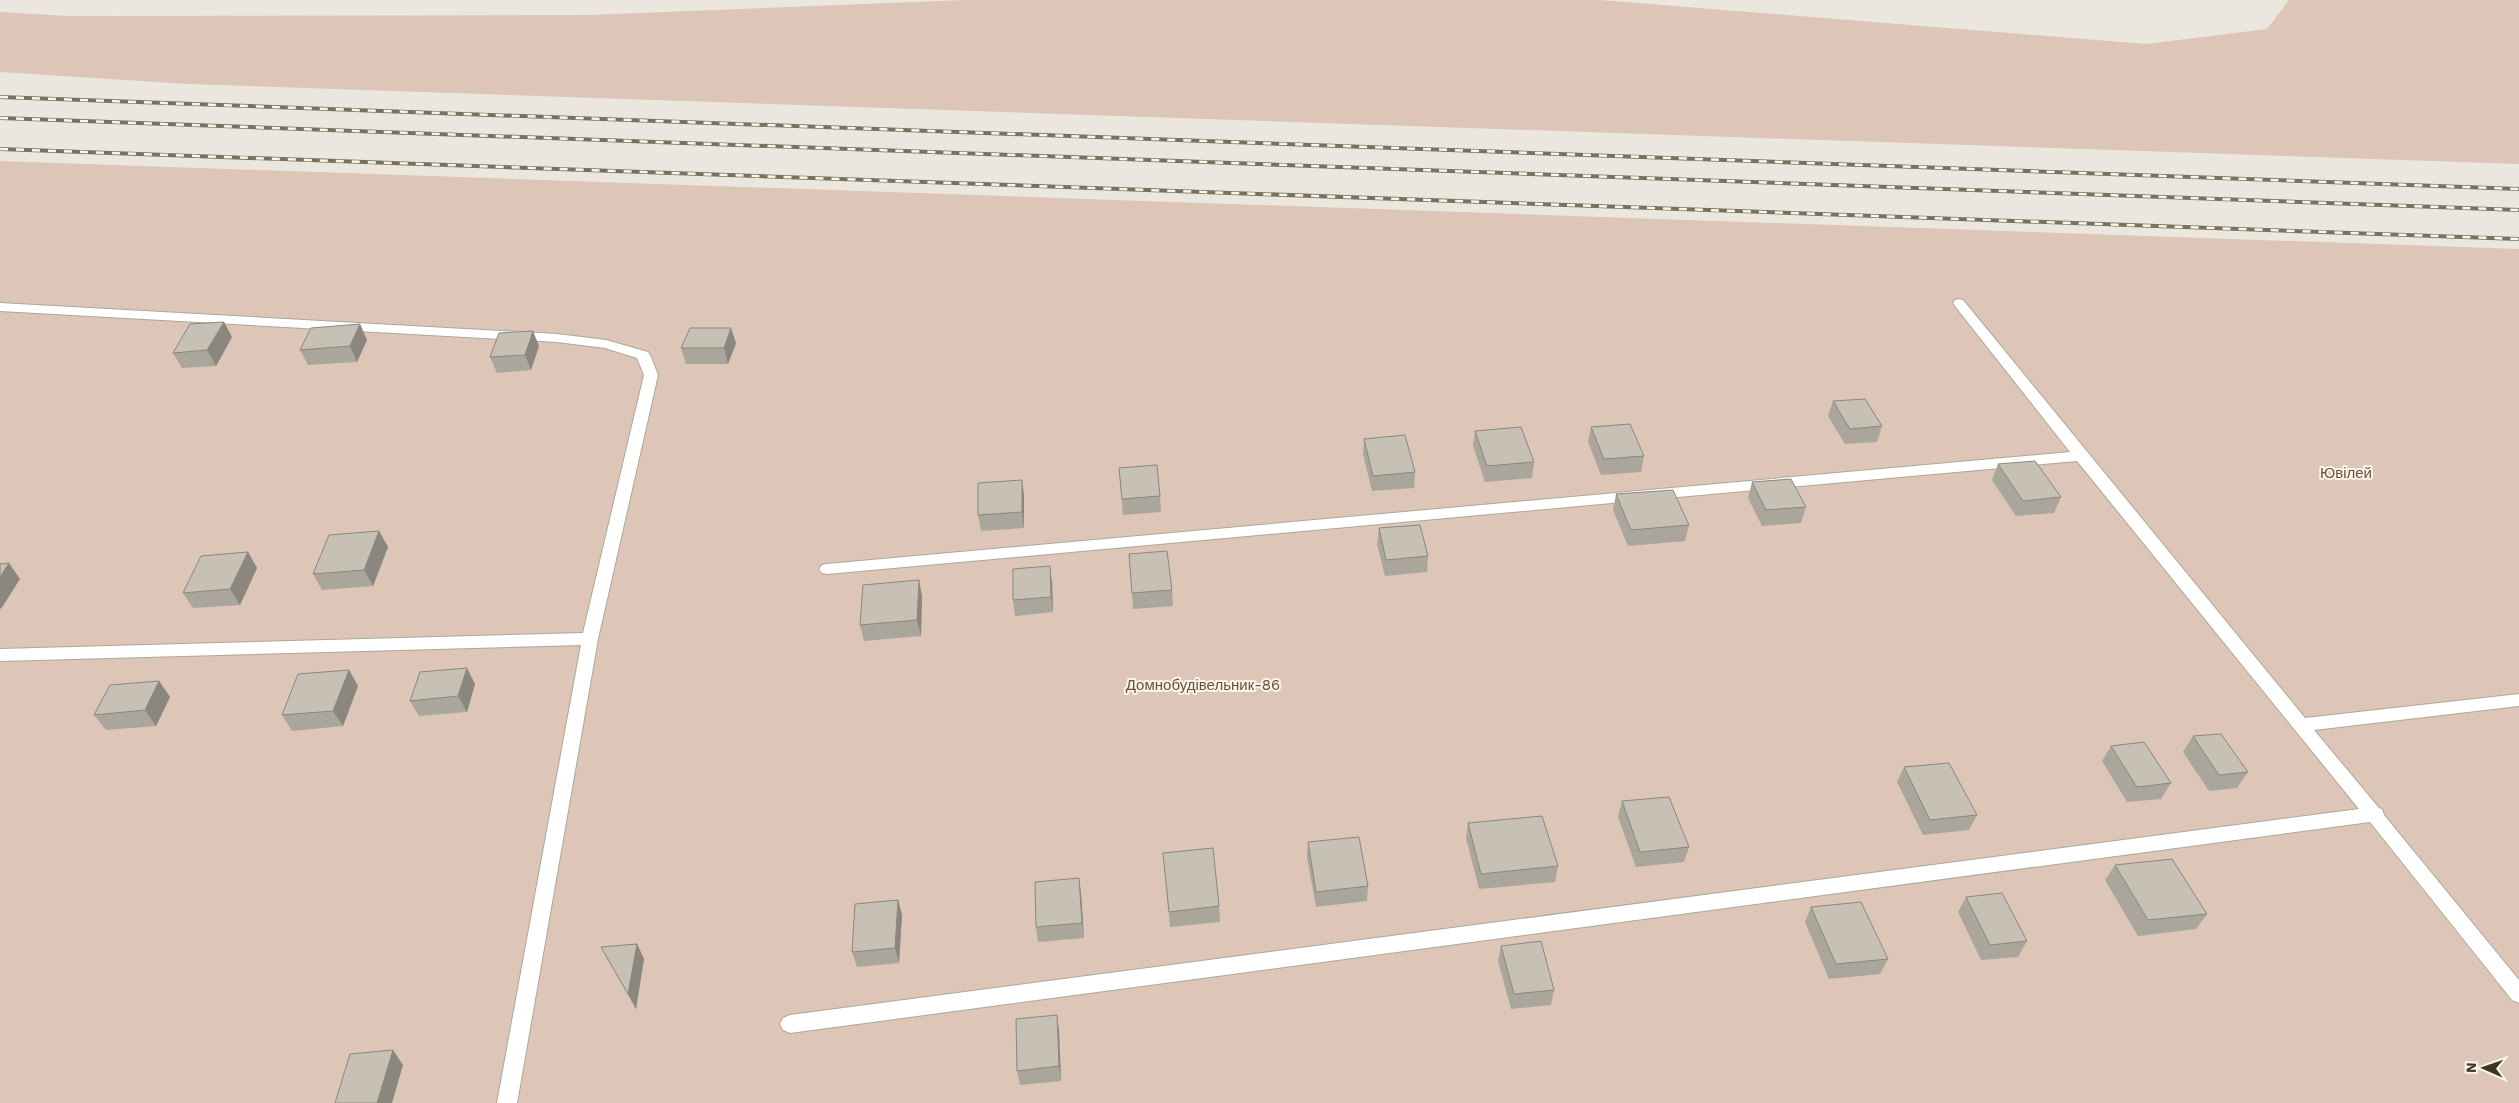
<svg xmlns="http://www.w3.org/2000/svg" width="2519" height="1103" viewBox="0 0 2519 1103" font-family="'Work Sans',sans-serif">
	<style>
		.green { fill: #ddc6b7 }
		.lines { fill: none; stroke-linecap: round; stroke-linejoin: round }
		.minor-casing { stroke: #aca89a; stroke-width: 2 }
		.minor { fill: #fff; fill-rule: evenodd }
		.rail-casing { stroke: #77735a; stroke-width: 4 }
		.rail { stroke: #f8f5f0; stroke-width: 2.5; stroke-dasharray: 8; stroke-linecap: butt }
		.wall { fill: #aaa69b }
		.shaded-wall { fill: #8b877e }
		.building { fill: #c6c1b4; stroke: #8b877e }
		.labels { text-anchor: middle; stroke-width: 4; stroke-linejoin: round; paint-order: stroke }
		.park-label { font-size: 15px; fill: #745029; stroke: #f8f5f0 }
	</style>
	<rect width="100%" height="100%" fill="#ebe7df"/>
	<!-- green -->
	<g class="green">
		<polygon points="966,0 1600,0 2146,44 2267,29 2289,0 2519,0 2519,164 188,84 0,72 0,12 68,16 589,15"/>
		<polygon points="0,161 2519,249 2519,1103 0,1103"/>
	</g>
	<g class="lines">
		<defs>
			<g id="minor">
				<polygon points="1959,299 1963,300 2305,718 2519,694 2519,706 2314,730 2379,808 2382,809 2384,815 2519,980 2519,1003 2512,1000 2370,822 790,1033 783,1030 780,1024 783,1018 790,1015 2359,809 2077,461 827,574 822,573 819,569 822,565 827,564 2070,452 1955,306 1953,303 1955,300"/>
				<polygon points="0,303 557,334 606,340 648,352 650,355 658,375 598,639 517,1103 497,1103 581,645 0,661 0,649 583,633 644,375 637,358 605,348 557,342 0,311"/>
			</g>
		</defs>
		<!-- minor casing -->
		<use href="#minor" class="minor-casing"/>
		<!-- minor -->
		<use href="#minor" class="minor"/>
		<defs>
			<g id="rail">
				<polyline points="0,97 2519,189"/>
				<polyline points="0,118 2519,210"/>
				<polyline points="0,149 2519,239"/>
			</g>
		</defs>
		<!-- rail casing -->
		<use href="#rail" class="rail-casing"/>
		<!-- rail -->
		<use href="#rail" class="rail"/>
	</g>
	<!-- wall -->
	<g class="wall">
		<polygon points="360,324 367,340 357,362 308,365 300,350"/>
		<polygon points="232,337 216,366 182,368 173,353"/>
		<polygon points="736,343 728,364 686,364 681,348"/>
		<polygon points="539,346 531,370 497,373 490,357"/>
		<polygon points="1833,401 1882,426 1877,442 1845,444 1828,416"/>
		<polygon points="1591,427 1644,456 1641,472 1601,475 1588,442"/>
		<polygon points="1475,431 1534,462 1532,478 1485,482 1473,446"/>
		<polygon points="1364,439 1415,472 1414,488 1372,491 1363,454"/>
		<polygon points="1998,464 2061,497 2054,513 2016,516 1992,480"/>
		<polygon points="1119,468 1160,496 1161,512 1123,515"/>
		<polygon points="1022,480 1024,496 1024,528 981,531 978,515"/>
		<polygon points="1752,482 1806,507 1801,523 1762,526 1748,498"/>
		<polygon points="1616,494 1689,525 1685,541 1628,546 1613,510"/>
		<polygon points="1379,528 1428,556 1427,572 1385,576 1377,544"/>
		<polygon points="379,531 388,547 373,586 322,590 313,574"/>
		<polygon points="248,552 257,568 240,605 193,608 183,593"/>
		<polygon points="1129,554 1172,590 1173,606 1133,609"/>
		<polygon points="1052,582 1053,612 1015,616 1013,600"/>
		<polygon points="922,596 921,636 864,641 860,625"/>
		<polygon points="349,670 358,686 343,726 292,731 282,715"/>
		<polygon points="159,681 170,697 156,726 106,730 94,715"/>
		<polygon points="475,684 467,712 419,716 410,701"/>
		<polygon points="2193,736 2248,772 2237,788 2209,791 2183,752"/>
		<polygon points="2111,746 2171,783 2161,799 2127,802 2102,761"/>
		<polygon points="1904,767 1977,815 1969,830 1923,835 1897,782"/>
		<polygon points="1622,801 1689,847 1684,862 1636,867 1618,817"/>
		<polygon points="1468,823 1558,866 1555,882 1479,889 1466,838"/>
		<polygon points="1308,842 1368,886 1367,901 1316,907 1307,857"/>
		<polygon points="1163,853 1219,906 1220,922 1170,927"/>
		<polygon points="2115,865 2207,914 2196,929 2138,936 2105,880"/>
		<polygon points="1081,893 1084,938 1038,942 1036,927"/>
		<polygon points="1966,897 2027,941 2018,957 1981,960 1958,912"/>
		<polygon points="898,900 902,915 899,963 857,967 852,952"/>
		<polygon points="1811,907 1888,959 1880,974 1829,979 1805,922"/>
		<polygon points="637,944 644,959 636,1009 609,962 601,947"/>
		<polygon points="1501,946 1554,990 1551,1005 1511,1009 1498,961"/>
		<polygon points="1059,1030 1061,1081 1020,1085 1017,1071"/>
	</g>
	<!-- shaded-wall -->
	<g class="shaded-wall">
		<polygon points="224,322 232,337 216,366 207,350"/>
		<polygon points="360,324 367,340 357,362 350,346"/>
		<polygon points="731,328 736,343 728,364 724,348"/>
		<polygon points="533,331 539,346 531,370 525,355"/>
		<polygon points="1022,480 1024,496 1024,528 1022,512"/>
		<polygon points="379,531 388,547 373,586 364,570"/>
		<polygon points="248,552 257,568 240,605 230,589"/>
		<polygon points="9,563 20,579 1,609 0,608 0,577"/>
		<polygon points="1050,566 1052,582 1053,612 1051,597"/>
		<polygon points="919,580 922,596 921,636 917,620"/>
		<polygon points="467,668 475,684 467,712 458,696"/>
		<polygon points="349,670 358,686 343,726 333,711"/>
		<polygon points="159,681 170,697 156,726 145,710"/>
		<polygon points="1079,878 1081,893 1084,938 1082,923"/>
		<polygon points="898,900 902,915 899,963 895,948"/>
		<polygon points="637,944 644,959 636,1009 628,994"/>
		<polygon points="1057,1015 1059,1030 1061,1081 1059,1066"/>
		<polygon points="393,1050 403,1065 392,1103 377,1103"/>
	</g>
	<!-- building -->
	<g class="building">
		<polygon points="224,322 207,350 173,353 190,324"/>
		<polygon points="360,324 350,346 300,350 311,328"/>
		<polygon points="690,328 731,328 724,348 681,348"/>
		<polygon points="533,331 525,355 490,357 499,333"/>
		<polygon points="1865,399 1882,426 1850,429 1833,401"/>
		<polygon points="1630,424 1644,456 1604,459 1591,427"/>
		<polygon points="1521,427 1534,462 1487,466 1475,431"/>
		<polygon points="1405,435 1415,472 1373,476 1364,439"/>
		<polygon points="2035,461 2061,497 2023,501 1998,464"/>
		<polygon points="1157,465 1160,496 1122,499 1119,468"/>
		<polygon points="1791,479 1806,507 1766,510 1752,482"/>
		<polygon points="1022,480 1022,512 978,515 978,483"/>
		<polygon points="1673,490 1689,525 1631,530 1616,494"/>
		<polygon points="1420,525 1428,556 1386,560 1379,528"/>
		<polygon points="379,531 364,570 313,574 329,535"/>
		<polygon points="1167,551 1172,590 1132,593 1129,554"/>
		<polygon points="248,552 230,589 183,593 201,556"/>
		<polygon points="9,563 0,577 0,564"/>
		<polygon points="1050,566 1051,597 1013,600 1013,569"/>
		<polygon points="919,580 917,620 860,625 863,585"/>
		<polygon points="467,668 458,696 410,701 420,672"/>
		<polygon points="349,670 333,711 282,715 298,674"/>
		<polygon points="159,681 145,710 94,715 110,685"/>
		<polygon points="2221,734 2248,772 2219,775 2193,736"/>
		<polygon points="2144,742 2171,783 2137,787 2111,746"/>
		<polygon points="1949,763 1977,815 1930,820 1904,767"/>
		<polygon points="1669,797 1689,847 1640,852 1622,801"/>
		<polygon points="1542,816 1558,866 1481,874 1468,823"/>
		<polygon points="1359,837 1368,886 1316,892 1308,842"/>
		<polygon points="1213,848 1219,906 1169,912 1163,853"/>
		<polygon points="2172,859 2207,914 2148,920 2115,865"/>
		<polygon points="1079,878 1082,923 1036,927 1035,882"/>
		<polygon points="2002,893 2027,941 1990,945 1966,897"/>
		<polygon points="898,900 895,948 852,952 855,904"/>
		<polygon points="1861,902 1888,959 1836,964 1811,907"/>
		<polygon points="1541,941 1554,990 1514,994 1501,946"/>
		<polygon points="637,944 628,994 601,947"/>
		<polygon points="1057,1015 1059,1066 1017,1071 1016,1019"/>
		<polygon points="393,1050 377,1103 335,1103 350,1054"/>
	</g>
	<g class="labels">
		<!-- park labels -->
		<g class="park-label">
			<text x="2346" y="478">Ювілей</text>
			<text x="1203" y="690">Домнобудівельник-86</text>
		</g>
	</g>
	<!-- north arrow -->
	<g transform="translate(2484 1068) rotate(272)" stroke="#f8f5f0" stroke-width="4" paint-order="stroke">
	<path d="M0-4L9 19L0 12L-9 19Z" fill="#3c3820"/>
	<text y="-8" font-size="14" font-weight="bold" text-anchor="middle" fill="#3c3820">N</text>
	</g>
</svg>
